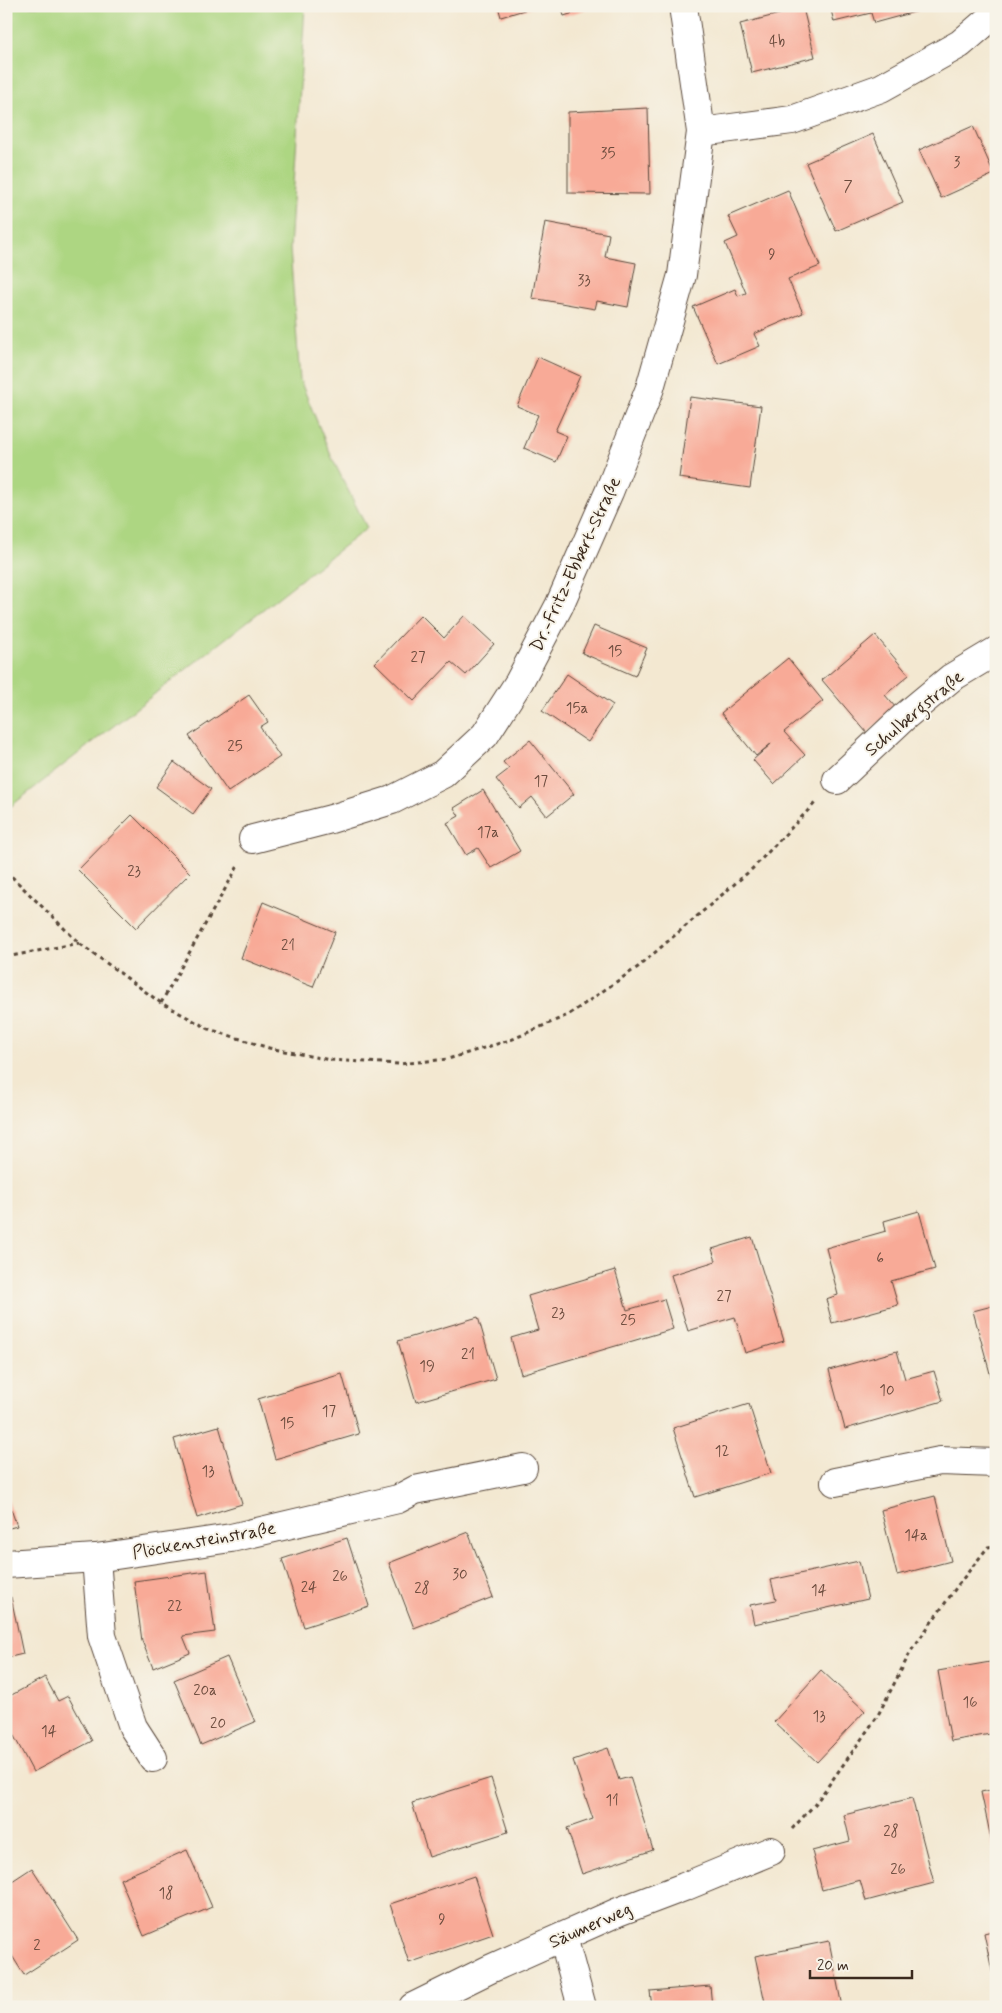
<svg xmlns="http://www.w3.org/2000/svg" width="1002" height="2013" viewBox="0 0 1002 2013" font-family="Mynerve,sans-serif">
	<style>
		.green { fill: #add682; stroke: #748050 }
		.building { fill: #f8aa97 }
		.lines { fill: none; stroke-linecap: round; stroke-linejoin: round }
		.minor-casing { stroke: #574639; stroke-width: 30 }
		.path { stroke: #574639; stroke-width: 3; stroke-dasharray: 4 4; stroke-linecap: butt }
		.minor { stroke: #fff; stroke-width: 28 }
		.labels { text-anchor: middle; stroke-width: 4; stroke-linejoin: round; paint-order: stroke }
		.number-label { font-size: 15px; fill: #6a4a3c }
		.street-label { font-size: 18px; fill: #3b2a1e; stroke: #f7f3e8 }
	</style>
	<rect width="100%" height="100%" fill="#f7f3e8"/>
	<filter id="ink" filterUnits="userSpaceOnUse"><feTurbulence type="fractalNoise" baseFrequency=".02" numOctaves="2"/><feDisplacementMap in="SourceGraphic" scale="10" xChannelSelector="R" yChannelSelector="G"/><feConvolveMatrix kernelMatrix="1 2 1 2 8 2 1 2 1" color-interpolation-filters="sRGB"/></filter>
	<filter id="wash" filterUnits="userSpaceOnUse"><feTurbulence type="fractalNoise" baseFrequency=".0096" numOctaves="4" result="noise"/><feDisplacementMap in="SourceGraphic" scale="20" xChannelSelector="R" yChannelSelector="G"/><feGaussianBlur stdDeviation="1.12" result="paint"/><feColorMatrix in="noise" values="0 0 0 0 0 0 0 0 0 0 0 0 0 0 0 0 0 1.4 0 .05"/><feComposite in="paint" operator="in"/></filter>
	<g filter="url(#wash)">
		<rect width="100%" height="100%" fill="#f3e8d1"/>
		<!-- green -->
		<polygon class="green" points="13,6 305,6 290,249 300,380 332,458 367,528 6,810 6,9"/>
		<g id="blocks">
			<!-- building -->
			<g class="building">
				<polygon points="498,6 534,6 534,7 501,17"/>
				<polygon points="561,6 593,6 593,7 564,16"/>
				<polygon points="830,6 933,6 933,7 874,23 871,13 834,22"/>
				<polygon points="803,8 815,57 752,73 740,24"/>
				<polygon points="648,108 650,194 568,193 568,112"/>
				<polygon points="973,126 994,174 941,198 919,150"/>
				<polygon points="873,134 903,202 836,231 806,163"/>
				<polygon points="788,190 820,266 788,279 803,313 754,334 760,346 718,364 693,307 735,289 738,296 746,293 725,243 738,237 728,216"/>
				<polygon points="545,222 609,234 605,257 636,263 628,307 597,301 595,309 532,298"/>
				<polygon points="538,357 580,376 555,431 567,436 556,462 524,448 538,415 517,406"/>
				<polygon points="690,397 761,406 750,488 679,478"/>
				<polygon points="421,615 444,638 464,616 494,644 466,675 451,662 414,701 375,663"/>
				<polygon points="594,626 647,648 635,676 582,653"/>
				<polygon points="875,635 909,675 885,695 896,708 867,733 822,680"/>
				<polygon points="788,658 823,701 784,732 805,755 774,784 753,760 772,743 756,756 721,713"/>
				<polygon points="567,674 613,705 588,742 542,711"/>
				<polygon points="249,695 268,722 260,727 280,757 228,792 189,736"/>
				<polygon points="530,740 574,794 547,816 532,797 519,808 496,779 509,769 503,762"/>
				<polygon points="174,762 211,789 193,814 156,787"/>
				<polygon points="483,790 520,851 491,868 478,848 466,855 447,823 459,816 454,808"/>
				<polygon points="132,815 190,873 136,928 78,870"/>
				<polygon points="263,902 335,932 313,987 241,958"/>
				<polygon points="919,1211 935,1269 891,1281 898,1305 832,1323 826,1299 838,1295 826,1248 886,1231 884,1221"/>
				<polygon points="752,1237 784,1341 745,1353 735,1317 688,1331 671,1275 716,1261 712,1249"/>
				<polygon points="615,1270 627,1310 664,1299 673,1329 521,1374 511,1338 538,1330 528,1296"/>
				<polygon points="996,1305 996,1376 991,1377 973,1311"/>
				<polygon points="478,1317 496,1379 416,1402 398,1341"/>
				<polygon points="897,1351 905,1379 934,1371 943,1401 845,1429 829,1370"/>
				<polygon points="342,1374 359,1434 275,1459 258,1399"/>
				<polygon points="749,1404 771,1473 695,1497 673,1428"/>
				<polygon points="219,1426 242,1504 197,1518 174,1439"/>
				<polygon points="6,1495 17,1526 6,1529"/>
				<polygon points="935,1496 951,1561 897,1575 881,1510"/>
				<polygon points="468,1532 493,1597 414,1628 389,1563"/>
				<polygon points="347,1538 369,1606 304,1627 282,1559"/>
				<polygon points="859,1561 868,1599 754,1624 750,1605 776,1600 771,1580"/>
				<polygon points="207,1571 215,1632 183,1636 190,1653 153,1668 142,1641 134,1581"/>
				<polygon points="11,1597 23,1654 6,1658 6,1598"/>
				<polygon points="227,1657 255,1722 201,1745 174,1680"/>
				<polygon points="996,1661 996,1733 951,1741 938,1671"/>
				<polygon points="821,1670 865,1711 817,1762 774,1722"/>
				<polygon points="45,1677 58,1701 68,1696 92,1741 33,1772 6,1721 6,1698"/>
				<polygon points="608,1748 619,1780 630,1777 653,1850 582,1874 567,1828 593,1819 573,1760"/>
				<polygon points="491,1778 508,1832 429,1857 412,1803"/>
				<polygon points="996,1789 996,1857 995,1857 981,1792"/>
				<polygon points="912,1798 934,1883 866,1901 860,1880 822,1890 812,1851 850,1841 844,1815"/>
				<polygon points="187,1850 212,1907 144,1936 120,1879"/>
				<polygon points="32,1868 78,1940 24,1975 6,1946 6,1885"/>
				<polygon points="474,1876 493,1934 409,1963 390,1904"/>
				<polygon points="996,1930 996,1985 995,1985 984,1933"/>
				<polygon points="829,1941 842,2007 766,2007 755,1956"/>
				<polygon points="710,1986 712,2007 652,2007 650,1991"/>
			</g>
		</g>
	</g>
	<g filter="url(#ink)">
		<use href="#blocks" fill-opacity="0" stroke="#574639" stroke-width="1"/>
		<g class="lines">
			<defs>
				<g id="minor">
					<polyline points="701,132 792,120 881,88 960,44 996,13"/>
					<polyline points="837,780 904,717 951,678 996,651"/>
					<polyline points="253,839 331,819 392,800 443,774 485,735 519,682 559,606 609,492 650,388 682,275 701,132 683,6"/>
					<polyline points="835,1482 940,1461 996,1463"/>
					<polyline points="96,1558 102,1636 133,1727 153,1758"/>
					<polyline points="6,1564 96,1558 231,1538 398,1499 415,1490 523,1468"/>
					<polyline points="563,1937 582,2007"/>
					<polyline points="413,2007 490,1969 618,1912 684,1887 771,1851"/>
				</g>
			</defs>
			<!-- minor casing -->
			<use href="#minor" class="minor-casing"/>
			<!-- path -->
			<g class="path">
				<polyline points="6,871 79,943 161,1003 209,1029 269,1048 330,1060 399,1064 448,1059 513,1039 568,1015 638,967 752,869 815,803"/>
				<polyline points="6,957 79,943"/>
				<polyline points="161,1003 238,866"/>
				<polyline points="792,1829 816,1803 877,1717 911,1651 958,1585 988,1547 996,1546"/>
			</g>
			<!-- minor -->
			<use href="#minor" class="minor"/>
		</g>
	</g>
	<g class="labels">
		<!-- number labels -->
		<g class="number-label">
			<text x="777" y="46">4b</text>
			<text x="608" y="158">35</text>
			<text x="957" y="167">3</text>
			<text x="848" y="191">7</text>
			<text x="772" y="259">9</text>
			<text x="584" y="285">33</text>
			<text x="615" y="656">15</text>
			<text x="418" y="662">27</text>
			<text x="577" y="713">15a</text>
			<text x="235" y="751">25</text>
			<text x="541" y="786">17</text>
			<text x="488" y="837">17a</text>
			<text x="134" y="876">23</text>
			<text x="288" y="950">21</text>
			<text x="880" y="1263">6</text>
			<text x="724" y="1301">27</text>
			<text x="558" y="1318">23</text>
			<text x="628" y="1325">25</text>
			<text x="468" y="1359">21</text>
			<text x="427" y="1371">19</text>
			<text x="887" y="1395">10</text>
			<text x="329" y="1416">17</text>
			<text x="287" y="1428">15</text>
			<text x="722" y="1456">12</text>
			<text x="208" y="1476">13</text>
			<text x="916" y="1540">14a</text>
			<text x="460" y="1579">30</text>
			<text x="340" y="1581">26</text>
			<text x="309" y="1592">24</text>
			<text x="422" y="1593">28</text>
			<text x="819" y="1595">14</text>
			<text x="175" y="1611">22</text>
			<text x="205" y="1695">20a</text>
			<text x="970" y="1707">16</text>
			<text x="819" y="1721">13</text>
			<text x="218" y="1728">20</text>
			<text x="49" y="1736">14</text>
			<text x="612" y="1805">11</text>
			<text x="891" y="1836">28</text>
			<text x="898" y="1874">26</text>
			<text x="166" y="1898">18</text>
			<text x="442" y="1924">9</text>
			<text x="37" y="1950">2</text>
		</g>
		<!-- street labels -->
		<g class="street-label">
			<text transform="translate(575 564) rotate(-65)" y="6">Dr.-Fritz-Ebbert-Straße</text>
			<text transform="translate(914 713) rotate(-40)" y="6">Schulbergstraße</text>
			<text transform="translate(204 1540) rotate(-10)" y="6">Plöckensteinstraße</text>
			<text transform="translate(590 1925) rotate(-24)" y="6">Säumerweg</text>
		</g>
	</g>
	<!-- margin -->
	<rect width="1002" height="2013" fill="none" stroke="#f7f3e8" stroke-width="25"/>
	<!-- scale -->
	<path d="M810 1970v8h102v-8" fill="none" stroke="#3b2a1e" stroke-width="2.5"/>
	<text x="817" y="1970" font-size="15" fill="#3b2a1e" stroke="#f7f3e8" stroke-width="4" paint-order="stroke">20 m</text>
</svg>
